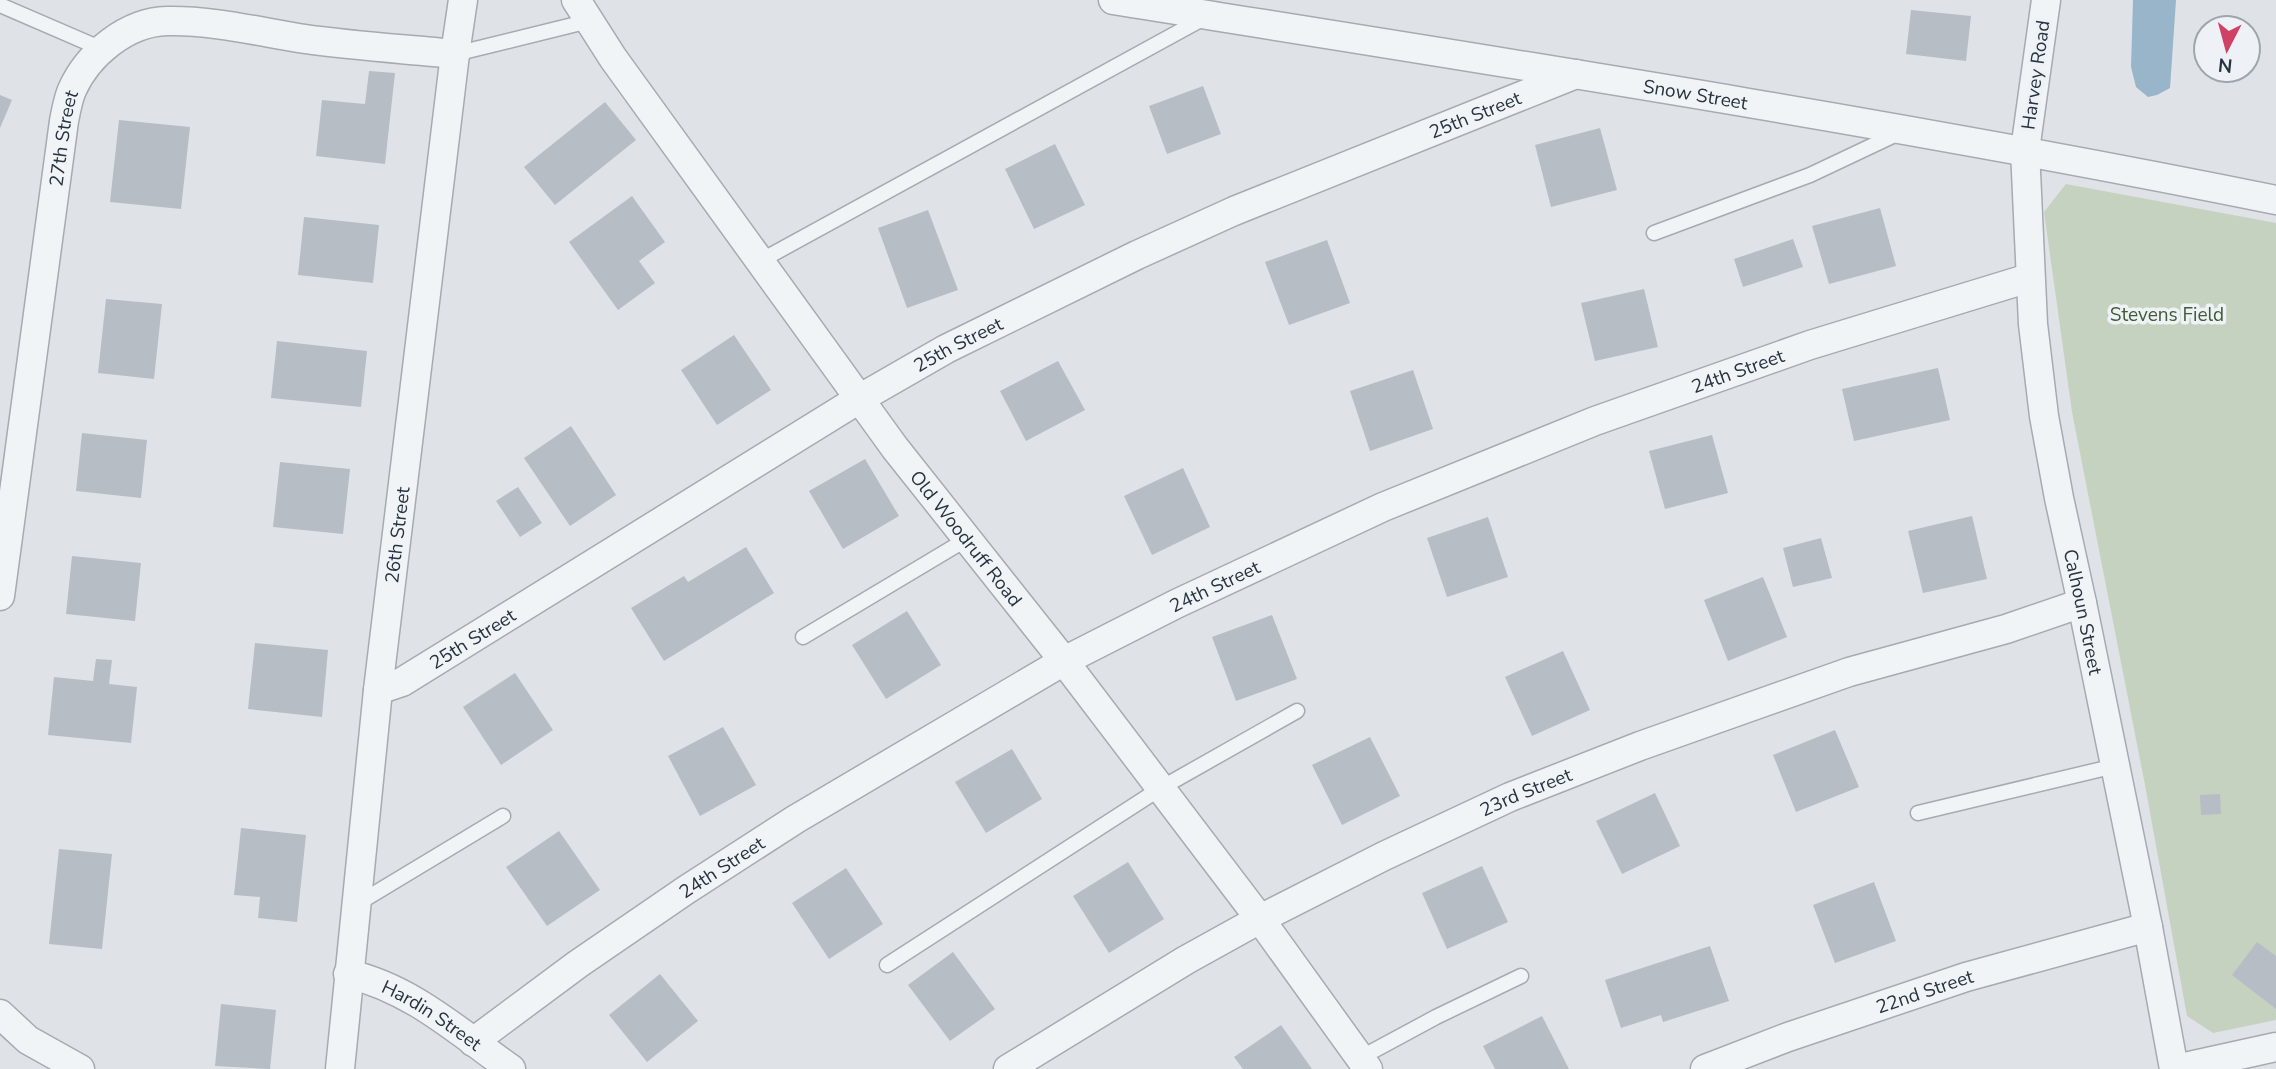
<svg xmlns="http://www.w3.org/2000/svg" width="2276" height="1069" viewBox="0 0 2276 1069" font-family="'Nunito Sans',sans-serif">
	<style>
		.green { fill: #c6d2c0 }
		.water { fill: #99b5c9 }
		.building { fill: #b6bdc5 }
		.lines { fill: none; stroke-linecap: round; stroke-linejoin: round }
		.service-casing { stroke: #a4abb2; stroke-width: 17 }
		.minor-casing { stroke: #a4abb2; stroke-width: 31 }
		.service { stroke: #f1f4f7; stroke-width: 14 }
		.minor { stroke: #f1f4f7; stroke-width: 28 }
		.labels { text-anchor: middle; stroke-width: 7; stroke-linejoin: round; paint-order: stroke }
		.street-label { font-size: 19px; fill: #27333f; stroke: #eef2f6 }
		.park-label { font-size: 19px; fill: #405b35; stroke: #eef2f6 }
	</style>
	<rect width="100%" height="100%" fill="#dfe3e8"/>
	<!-- green -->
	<polygon class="green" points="2066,184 2276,223 2276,1020 2213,1033 2187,1016 2145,785 2072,412 2044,212"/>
	<!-- water -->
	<polygon class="water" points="2133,0 2176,0 2170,88 2157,95 2148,97 2136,87 2131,67"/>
	<!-- building -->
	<g class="building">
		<polygon points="1911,10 1971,16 1966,61 1906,54"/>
		<polygon points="369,71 395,73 385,164 316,156 322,100 365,104"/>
		<polygon points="1203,86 1221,134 1167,154 1149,106"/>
		<polygon points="0,95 12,100 0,128"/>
		<polygon points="605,102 636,140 555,205 524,167"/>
		<polygon points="119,120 190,127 181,209 110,202"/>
		<polygon points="1600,128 1617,190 1551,207 1535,145"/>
		<polygon points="1055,144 1085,205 1034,229 1005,169"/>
		<polygon points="632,196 665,242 639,261 655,283 618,310 569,242"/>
		<polygon points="1880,208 1896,266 1829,284 1812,226"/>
		<polygon points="928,210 958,290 907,308 878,228"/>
		<polygon points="304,217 379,225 373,283 298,275"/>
		<polygon points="1793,239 1803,267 1743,287 1734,259"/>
		<polygon points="1327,240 1350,303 1289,325 1265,262"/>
		<polygon points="1644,289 1658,347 1595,361 1581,303"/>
		<polygon points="106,299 162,304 154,379 98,373"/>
		<polygon points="734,335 771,390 717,425 681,370"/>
		<polygon points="277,341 367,351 361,407 271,398"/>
		<polygon points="1058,361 1085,410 1026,441 1000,391"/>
		<polygon points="1938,368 1950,420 1854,441 1842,389"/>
		<polygon points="1413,370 1433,429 1370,451 1350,391"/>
		<polygon points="571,426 616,495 570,526 524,458"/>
		<polygon points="82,433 147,440 141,498 76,491"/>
		<polygon points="1712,435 1728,493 1665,509 1649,451"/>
		<polygon points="865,459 899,516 843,549 809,491"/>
		<polygon points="280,462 350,469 343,534 273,527"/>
		<polygon points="1183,468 1210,527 1152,555 1124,496"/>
		<polygon points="518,487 542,523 520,537 496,501"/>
		<polygon points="1972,516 1987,579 1923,593 1908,531"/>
		<polygon points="1488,517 1508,577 1447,597 1427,538"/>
		<polygon points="1821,538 1832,578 1793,587 1783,548"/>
		<polygon points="746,547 774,593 664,661 631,608 684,576 688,582"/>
		<polygon points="72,556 141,563 135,621 66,614"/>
		<polygon points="1763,577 1787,637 1728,661 1704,600"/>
		<polygon points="907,611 941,665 886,699 852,645"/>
		<polygon points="1272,615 1297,679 1236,701 1212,637"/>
		<polygon points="255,643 328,650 322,717 248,709"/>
		<polygon points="1563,651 1590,710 1532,736 1505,677"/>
		<polygon points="96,659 112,660 109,684 137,687 131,743 48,735 54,677 93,681"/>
		<polygon points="515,673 553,730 501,765 463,707"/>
		<polygon points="723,727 756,785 700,816 668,756"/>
		<polygon points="1835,730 1859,787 1796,812 1773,755"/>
		<polygon points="1370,737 1400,796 1342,825 1312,765"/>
		<polygon points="1012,749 1042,799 986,833 955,782"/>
		<polygon points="1655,793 1680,846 1622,874 1596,821"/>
		<polygon points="2220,794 2221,814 2201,815 2200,795"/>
		<polygon points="241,828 306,835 297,922 258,918 260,897 234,895"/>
		<polygon points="559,831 600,890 547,926 506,867"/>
		<polygon points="59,849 112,854 102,949 49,944"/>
		<polygon points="1128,862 1164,919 1109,953 1073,896"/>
		<polygon points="1482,866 1508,922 1447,949 1422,893"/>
		<polygon points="846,868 883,924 829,959 792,903"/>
		<polygon points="1874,882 1896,941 1835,963 1813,905"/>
		<polygon points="2257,942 2276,956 2276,1009 2232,975"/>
		<polygon points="1710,946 1729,1001 1663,1022 1661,1015 1621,1028 1605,980"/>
		<polygon points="953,952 995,1009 950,1041 908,985"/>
		<polygon points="660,974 698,1021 647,1062 609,1015"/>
		<polygon points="221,1004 276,1010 270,1069 215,1066"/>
		<polygon points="1542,1016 1569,1069 1495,1069 1483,1046"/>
		<polygon points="1281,1025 1312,1069 1243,1069 1234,1057"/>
	</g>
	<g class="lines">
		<defs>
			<g id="service">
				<polyline points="0,5 102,49"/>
				<polyline points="455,54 589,21"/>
				<polyline points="1654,233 1810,175 1901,132"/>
				<polyline points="760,261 1204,18"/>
				<polyline points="803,637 967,539"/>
				<polyline points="1918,813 2115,766"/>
				<polyline points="357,904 503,816"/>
				<polyline points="887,965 1161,788 1297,711"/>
				<polyline points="1360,1058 1436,1017 1521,976"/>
			</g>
			<g id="minor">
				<path id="s1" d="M576,0L613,58L895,448L1064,661L1260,919L1368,1069"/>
				<path id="s2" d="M1113,0C1502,62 1890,122 2276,200"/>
				<path id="s3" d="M2046,0L2025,150L2033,324L2044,416L2059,498L2082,603L2148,927L2174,1069"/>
				<path id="s4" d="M0,596L64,121C66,111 68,99 72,90C88,54 127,22 167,21C213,20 260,32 305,39C355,46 405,49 455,54"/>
				<path id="s5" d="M378,690L402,682L859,399L946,349L1137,255L1234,211L1576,74"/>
				<path id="s6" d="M348,974C411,988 460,1033 511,1069"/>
				<polyline points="0,1014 28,1040 80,1069"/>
				<path id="s7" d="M473,1042L578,964L686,890L796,819L1064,661L1176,604L1383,507L1595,421L1810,345L2029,278"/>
				<path id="s8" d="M340,1069L378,690L455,54L463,0"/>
				<path id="s9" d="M1008,1069L1186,960L1260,919L1384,856L1510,797L1640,746L1849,672L2006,629L2082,603"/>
				<path id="s10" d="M1705,1069L1788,1037L1966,977L2148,927"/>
				<polyline points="2176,1069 2276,1047"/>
			</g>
		</defs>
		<!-- service casing -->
		<use href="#service" class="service-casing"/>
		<!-- minor casing -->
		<use href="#minor" class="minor-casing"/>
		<!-- service -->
		<use href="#service" class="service"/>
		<!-- minor -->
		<use href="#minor" class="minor"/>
	</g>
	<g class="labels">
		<!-- street labels -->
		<g class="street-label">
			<text transform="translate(2035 75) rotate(-82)" y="7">Harvey Road</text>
			<text dy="7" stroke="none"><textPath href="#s2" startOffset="590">Snow Street</textPath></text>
			<text dy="7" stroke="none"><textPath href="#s5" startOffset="1242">25th Street</textPath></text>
			<text dy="7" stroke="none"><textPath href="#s4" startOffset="462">27th Street</textPath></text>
			<text dy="7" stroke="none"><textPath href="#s5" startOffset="676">25th Street</textPath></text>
			<text dy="7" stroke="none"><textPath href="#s7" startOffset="1438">24th Street</textPath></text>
			<text dy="7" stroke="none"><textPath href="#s8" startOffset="537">26th Street</textPath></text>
			<text dy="7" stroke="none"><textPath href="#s1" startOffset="665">Old Woodruff Road</textPath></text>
			<text dy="7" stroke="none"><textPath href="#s7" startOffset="872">24th Street</textPath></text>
			<text dy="7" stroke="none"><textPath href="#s3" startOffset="618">Calhoun Street</textPath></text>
			<text dy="7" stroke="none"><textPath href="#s5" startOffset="108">25th Street</textPath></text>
			<text dy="7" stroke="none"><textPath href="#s9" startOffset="588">23rd Street</textPath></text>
			<text dy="7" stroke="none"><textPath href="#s7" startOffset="304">24th Street</textPath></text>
			<text dy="7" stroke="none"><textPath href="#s10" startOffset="233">22nd Street</textPath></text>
			<text dy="7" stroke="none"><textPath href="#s6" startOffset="94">Hardin Street</textPath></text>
		</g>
		<!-- park labels -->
		<g class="park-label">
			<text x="2167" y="321">Stevens Field</text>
		</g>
	</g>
	<!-- north arrow -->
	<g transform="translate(2227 49) rotate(186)"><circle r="33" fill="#eef2f6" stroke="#9ea6ad" stroke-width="2"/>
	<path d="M0-5L12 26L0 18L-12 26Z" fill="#cf4266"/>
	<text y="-10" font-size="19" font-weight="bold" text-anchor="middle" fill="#27333f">N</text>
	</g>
</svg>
